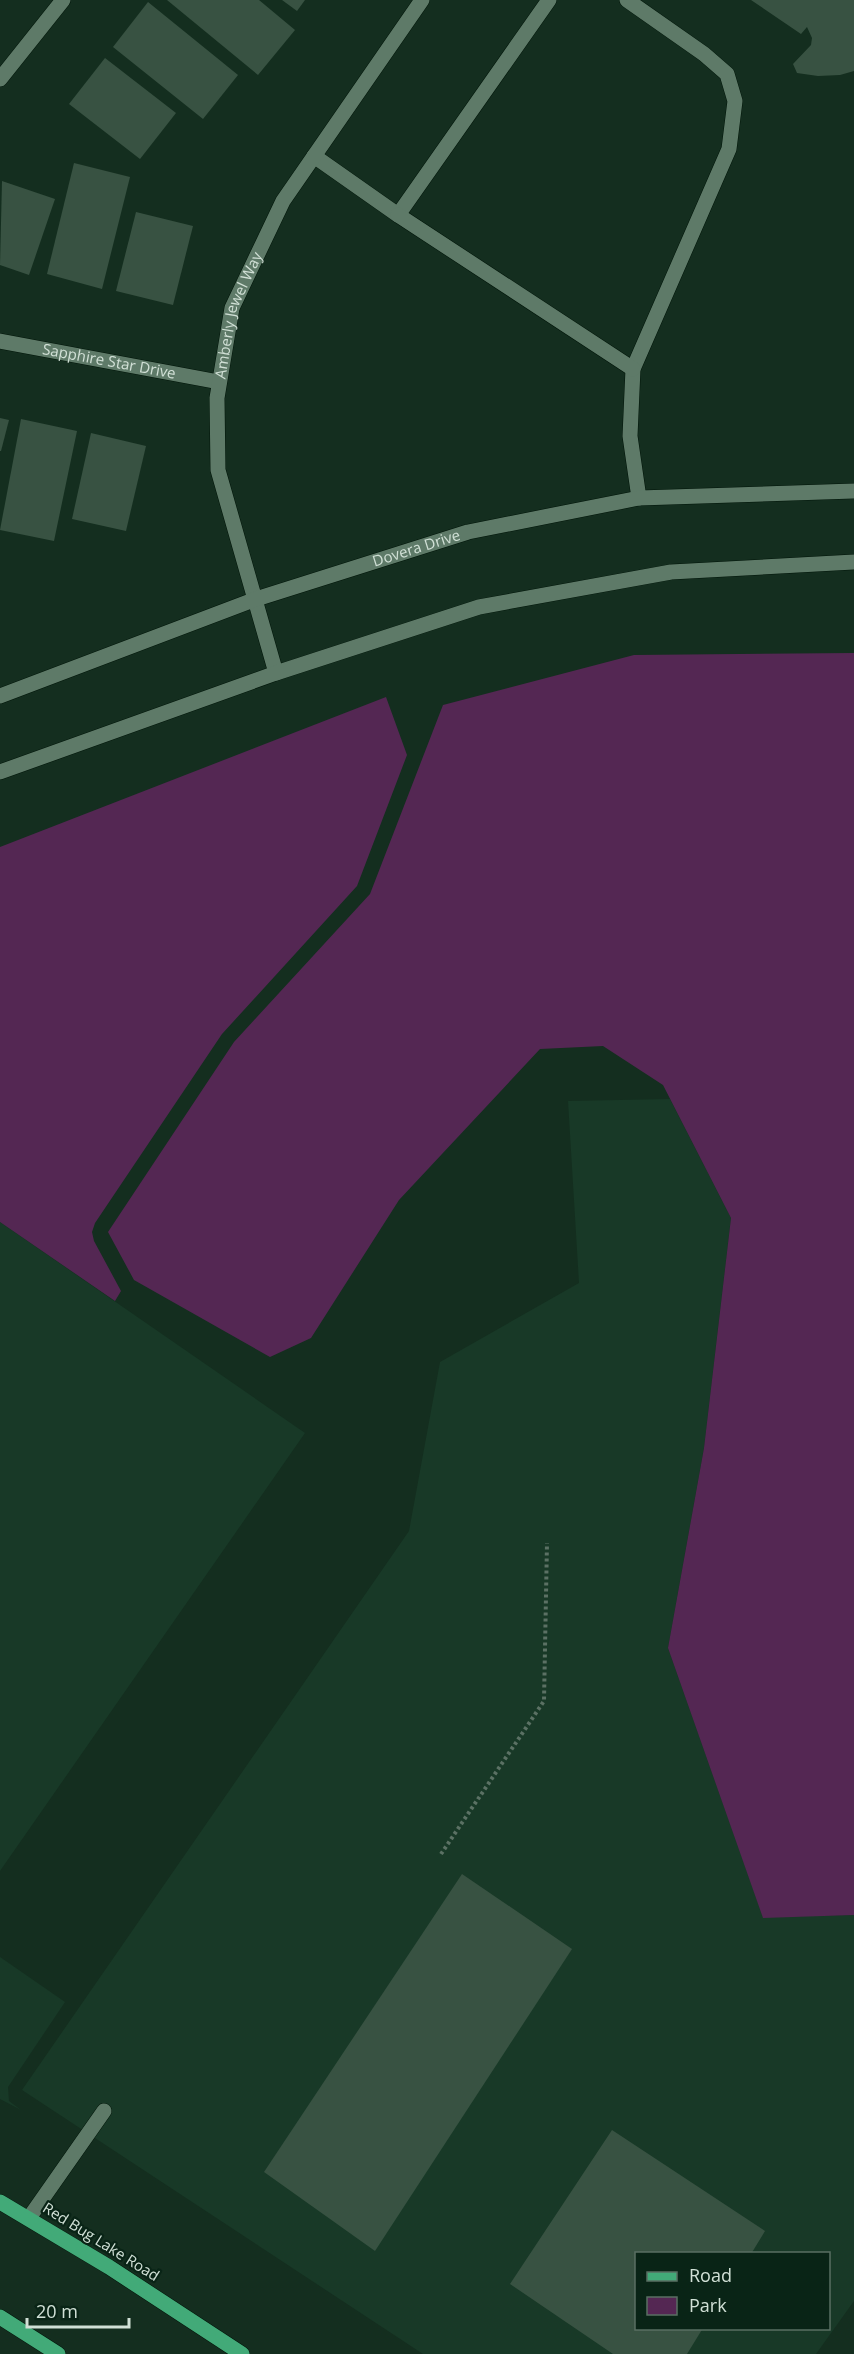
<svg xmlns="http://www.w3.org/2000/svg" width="854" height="2354" viewBox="0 0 854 2354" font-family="'Open Sans',sans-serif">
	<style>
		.built { fill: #183927; fill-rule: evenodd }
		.green { fill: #542753 }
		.building { fill: #385242 }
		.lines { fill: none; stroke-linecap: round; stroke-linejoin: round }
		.minor-casing { stroke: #001509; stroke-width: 16 }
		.major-casing { stroke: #001509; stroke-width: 16 }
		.path { stroke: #5b7164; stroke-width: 4; stroke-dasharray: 3 3; stroke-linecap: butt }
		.minor { stroke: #5e7a68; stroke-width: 15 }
		.major { stroke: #42aa78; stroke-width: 15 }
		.labels { text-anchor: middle; stroke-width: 4.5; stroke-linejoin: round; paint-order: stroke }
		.street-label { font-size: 15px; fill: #d1e0d6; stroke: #092416 }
	</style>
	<rect width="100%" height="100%" fill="#142e1f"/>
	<!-- built -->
	<g class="built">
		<path d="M670,1099L731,1218L704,1448L668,1648L763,1917L854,1915V2301L816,2354H423L22,2090L409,1531L440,1362L579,1283L568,1101ZM636,2254H828V2328H636Z"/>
		<polygon points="0,1222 305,1433 0,1871"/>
		<polygon points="0,1957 65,2002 8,2087 9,2101 21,2110 0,2099"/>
	</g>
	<!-- green -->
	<g class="green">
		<polygon points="854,653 854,1915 763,1918 668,1648 704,1448 731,1218 663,1085 603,1046 540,1049 399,1200 311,1338 270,1357 134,1280 108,1232 234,1042 370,894 443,705 634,655"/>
		<polygon points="386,697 407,755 357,886 222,1034 95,1223 92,1232 94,1241 121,1291 115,1301 0,1222 0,847"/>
	</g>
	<!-- building -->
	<g class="building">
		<polygon points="167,0 259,0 295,30 258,75"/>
		<polygon points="282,0 305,0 297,11"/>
		<polygon points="751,0 854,0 854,71 840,75 818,76 797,73 793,64 811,45 812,38 807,27 801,34"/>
		<polygon points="148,2 238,75 203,119 113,47"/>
		<polygon points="105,58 176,113 140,159 69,104"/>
		<polygon points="74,163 130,177 102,289 47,274"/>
		<polygon points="2,181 55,199 29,275 0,265"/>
		<polygon points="136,212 193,226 173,305 116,291"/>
		<polygon points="0,418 9,420 1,451 0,451"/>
		<polygon points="21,419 77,431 54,541 0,530"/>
		<polygon points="91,433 146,446 126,531 72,519"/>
		<polygon points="462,1874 572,1949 375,2251 264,2172"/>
		<polygon points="612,2130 765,2231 751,2254 636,2254 636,2328 703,2328 687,2354 613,2354 510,2284"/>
	</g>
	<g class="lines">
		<defs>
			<g id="minor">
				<polyline points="627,0 704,54 727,74 735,101 729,149 633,369 630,436 639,498"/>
				<polyline points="0,79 63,0"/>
				<polyline points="314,156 398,215 549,0"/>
				<polyline points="398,215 633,369"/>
				<path id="s1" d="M0,341L219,382"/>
				<path id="s2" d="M276,673L218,470L217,398L232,308L283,201L422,0"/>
				<path id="s3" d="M0,696L256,599L468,532L639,498L854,491"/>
				<polyline points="0,772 276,673 479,607 671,572 854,562"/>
				<polyline points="29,2218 104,2111"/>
			</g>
			<g id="major">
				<polyline points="0,2202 109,2267 242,2354"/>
				<polyline points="0,2317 58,2354"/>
			</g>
		</defs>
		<!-- minor casing -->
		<use href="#minor" class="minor-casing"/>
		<!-- major casing -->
		<use href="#major" class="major-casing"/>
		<!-- path -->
		<polyline class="path" points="441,1854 544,1701 547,1543"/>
		<!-- minor -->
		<use href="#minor" class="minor"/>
		<!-- major -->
		<use href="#major" class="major"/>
	</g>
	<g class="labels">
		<!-- street labels -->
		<g class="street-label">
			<text dy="5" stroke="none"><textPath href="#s2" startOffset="369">Amberly Jewel Way</textPath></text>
			<text dy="5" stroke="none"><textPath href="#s1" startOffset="111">Sapphire Star Drive</textPath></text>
			<text dy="5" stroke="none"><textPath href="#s3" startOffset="442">Dovera Drive</textPath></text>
			<text transform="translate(101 2242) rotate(32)" y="5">Red Bug Lake Road</text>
		</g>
	</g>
	<!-- legend -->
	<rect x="635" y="2252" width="195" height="78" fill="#092416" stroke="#596f63" stroke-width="1.5"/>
	<rect x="647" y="2272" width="30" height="9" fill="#42aa78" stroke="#596f63" stroke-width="1.5"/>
	<text x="689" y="2282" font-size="18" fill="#d1e0d6">Road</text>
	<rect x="647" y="2297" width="30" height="18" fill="#542753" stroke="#596f63" stroke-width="1.5"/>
	<text x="689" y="2312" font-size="18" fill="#d1e0d6">Park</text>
	<!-- scale -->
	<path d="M27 2318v9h102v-9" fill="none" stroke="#d1e0d6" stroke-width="3"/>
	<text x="36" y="2318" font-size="18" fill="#d1e0d6" stroke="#092416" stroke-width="4.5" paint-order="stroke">20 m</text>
</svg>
